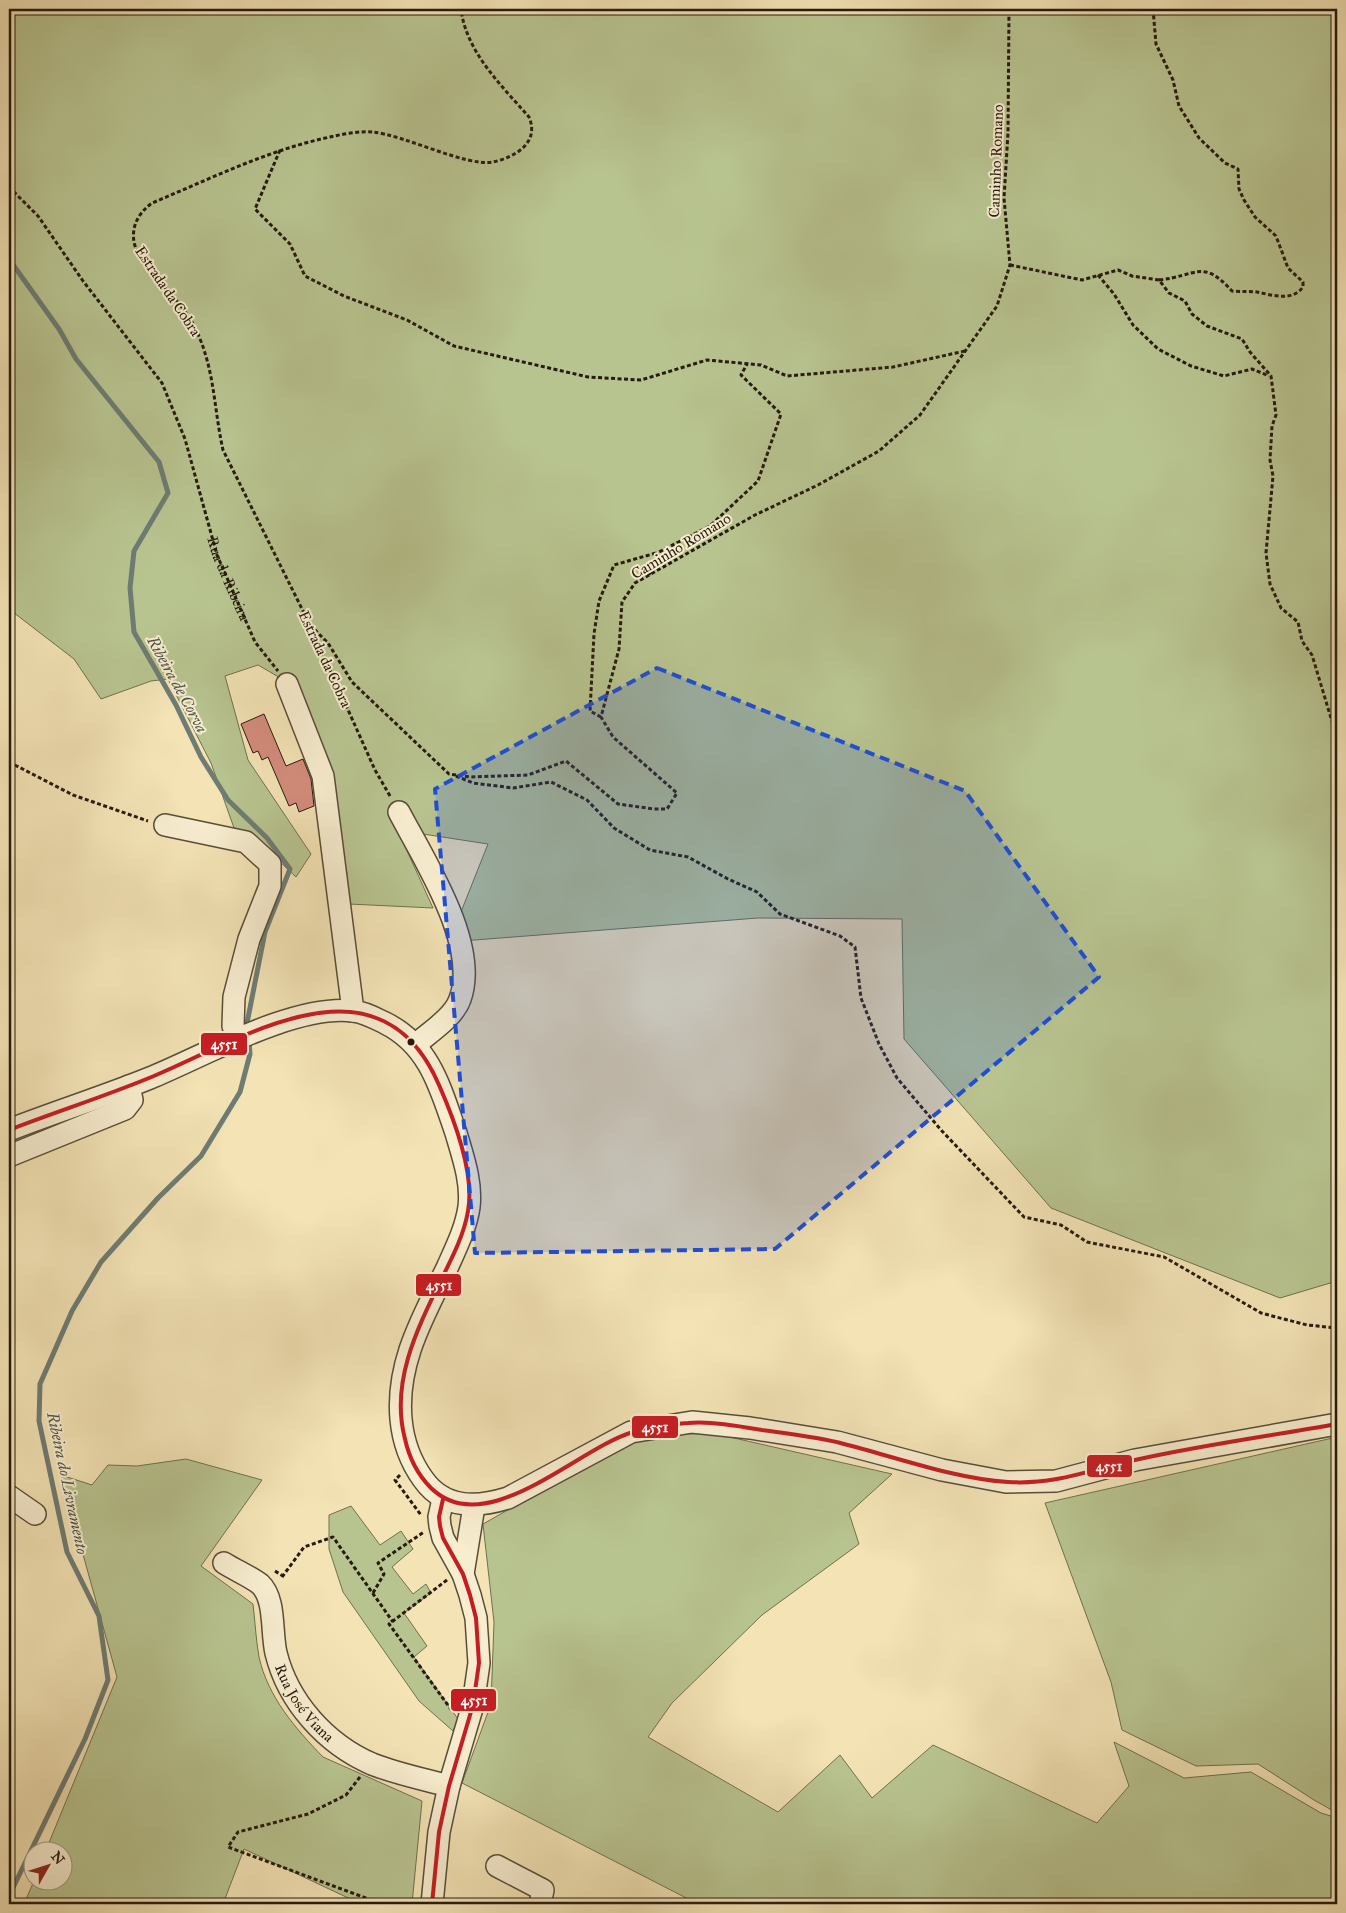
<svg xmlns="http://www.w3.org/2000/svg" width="1346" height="1913" viewBox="0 0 1346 1913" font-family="'IM FELL Great Primer',serif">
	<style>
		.green { fill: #b8c490; stroke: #6f704f }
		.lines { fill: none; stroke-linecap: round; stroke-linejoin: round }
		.stream { stroke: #6e7c73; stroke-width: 5 }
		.building { fill: #d38c7c; stroke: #261b0e }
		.minor-casing { stroke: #594d38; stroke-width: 24 }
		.path { stroke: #261b0e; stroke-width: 3; stroke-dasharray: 4 2.5; stroke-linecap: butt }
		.minor { stroke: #f7edcf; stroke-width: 21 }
		.bus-1-casing { stroke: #f7edcf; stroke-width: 8 }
		.bus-1 { stroke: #c61d23; stroke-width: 4 }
		.marked { fill: #1d4ed8; fill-opacity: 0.2; stroke: #1d4ed8; stroke-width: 4; stroke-dasharray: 10 6; stroke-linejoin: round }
		.bus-dot { fill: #261b0e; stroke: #f7edcf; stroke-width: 2 }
		.labels { text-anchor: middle; stroke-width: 4; stroke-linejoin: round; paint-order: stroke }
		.street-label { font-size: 15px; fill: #261b0e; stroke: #f7edcf }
		.water-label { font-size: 16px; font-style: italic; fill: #505349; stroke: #f7edcf }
		.line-badge { stroke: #f7edcf; stroke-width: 2 }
		.badge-label { font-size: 14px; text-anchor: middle; font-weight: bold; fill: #fff }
	</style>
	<rect width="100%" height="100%" fill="#f3e3b5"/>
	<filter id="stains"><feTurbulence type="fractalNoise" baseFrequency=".004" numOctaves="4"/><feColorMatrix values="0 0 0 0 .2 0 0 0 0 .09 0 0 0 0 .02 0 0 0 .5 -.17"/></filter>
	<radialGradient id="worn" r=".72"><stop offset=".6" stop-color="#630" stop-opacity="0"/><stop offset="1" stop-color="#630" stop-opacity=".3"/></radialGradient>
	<!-- green -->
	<g class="green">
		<polygon points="9,9 1337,9 1337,1281 1280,1298 1051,1208 904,1039 902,919 758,918 449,942 488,844 423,834 404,844 433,908 349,904 344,859 301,690 258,665 225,676 248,760 311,854 296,877 259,842 234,828 211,763 168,679 151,681 101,699 74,659 9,609"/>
		<polygon points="712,1433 892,1474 849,1513 859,1544 762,1615 672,1703 648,1737 778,1812 840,1755 872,1798 933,1745 1097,1823 1129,1786 1114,1742 1184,1778 1251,1772 1321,1813 1337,1818 1337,1904 698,1904 462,1783 491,1704 494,1622 483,1524 638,1436"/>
		<polygon points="1337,1437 1337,1813 1314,1800 1258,1764 1196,1766 1122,1730 1111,1682 1045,1503"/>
		<path d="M186,1459L262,1480L201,1566L253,1604C255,1621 256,1640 259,1657C268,1697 295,1728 323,1757L422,1801L412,1904H361L244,1849L223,1904H24L34,1881L62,1880V1850H46L117,1677L61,1475L92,1485L108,1465L137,1466Z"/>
		<polygon points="351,1506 380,1545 401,1531 413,1549 392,1567 413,1594 426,1584 431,1593 404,1613 427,1646 414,1657 458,1719 453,1731 419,1701 343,1592 329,1549 329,1515"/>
	</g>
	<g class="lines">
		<!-- stream -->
		<g class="stream">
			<polyline points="9,259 59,329 76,359 159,462 168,493 134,551 130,588 134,632 176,705 201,757 228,800 267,838 290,869 265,932 247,1023 247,1030"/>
			<polyline points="9,1896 85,1739 108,1680 99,1616 67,1552 39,1421 40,1384 72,1311 101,1262 158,1198 201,1156 240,1092 250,1054 249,1041"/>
		</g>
	</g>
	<!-- building -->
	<polygon class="building" points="264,714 286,766 303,759 311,779 314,806 299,812 296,803 289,806 268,757 262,760 258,751 253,753 241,724"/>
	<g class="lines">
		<defs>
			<g id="minor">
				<polyline points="287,684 323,776 353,1011"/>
				<path d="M399,812C424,860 480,945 460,999C454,1017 430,1032 415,1045"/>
				<polyline points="165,825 246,842 270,864 270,886 249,939 234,997 233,1026 238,1039"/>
				<path d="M9,1130C55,1112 103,1097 150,1078C204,1056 294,1004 353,1011C364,1012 375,1018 385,1023C430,1045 441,1090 456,1133C463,1157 472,1182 469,1207C466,1228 456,1248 447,1268C423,1317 396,1363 401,1419C403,1441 410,1461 423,1479C444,1509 476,1508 508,1498L631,1432L692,1422L750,1428L837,1442L942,1470L1006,1482L1056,1481L1135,1460L1337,1424"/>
				<polyline points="9,1156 125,1109 132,1100 129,1086"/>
				<polyline points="9,1496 35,1514"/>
				<path id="s2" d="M224,1563C235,1570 249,1576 260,1584C276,1599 271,1632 276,1653C288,1702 326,1744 372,1764C397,1774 423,1779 449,1786"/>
				<polyline points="463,1574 474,1506"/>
				<polyline points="497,1866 543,1890 540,1904"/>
				<polyline points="432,1904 439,1832 449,1786 473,1705 479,1663 476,1618 470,1595 463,1574 443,1538 440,1526 439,1517 443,1499"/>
			</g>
		</defs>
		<!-- minor casing -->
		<use href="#minor" class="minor-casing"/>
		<!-- path -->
		<g class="path">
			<path d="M1153,9L1156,44L1173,80L1179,106L1199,138L1225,163L1238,169L1239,189L1244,200L1255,217L1276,236L1288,268L1303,282V287C1292,302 1272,295 1257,292C1249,291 1241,292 1232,291C1202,258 1197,276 1159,280"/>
			<polyline points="280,150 255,209 290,244 305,276 344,296 407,320 454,346 588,377 641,380 707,360 761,365 787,376 893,367 965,351"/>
			<path id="s1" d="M9,187L38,216L83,281L162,383L185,439L217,555L255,642L278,671"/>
			<polyline points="1010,265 1082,280 1118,270 1132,276 1159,280 1169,293 1185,301 1192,314 1207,326 1242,339 1250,352 1271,376 1276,415 1272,426 1270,460 1273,476 1266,553 1270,584 1281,608 1298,622 1302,641 1312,655 1337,738"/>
			<polyline points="1098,275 1114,294 1133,325 1158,349 1191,366 1224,376 1252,369 1269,376"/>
			<polyline points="649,575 657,553 710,526 758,481 781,414 741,375 747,364"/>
			<polyline points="310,625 328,643 352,682 449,774 470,777 528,775 566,761 618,804 654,809 667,809 677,793 613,737 601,717 619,649 622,602 635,583 755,515 818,485 879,451 920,415 997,306 1010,265 1004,198 1008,133 1009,9"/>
			<polyline points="601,717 590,711 594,634 599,601 614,565 656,553"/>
			<polyline points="9,762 73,795 148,821"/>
			<polyline points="456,776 473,783 513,788 551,782 587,800 614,828 650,850 688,857 728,879 757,892 780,914 840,936 855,947 861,998 879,1044 897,1078 941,1130 1024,1217 1061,1225 1087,1242 1164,1257 1261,1313 1307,1325 1337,1328"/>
			<path d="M390,796L375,770L310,625L223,450C213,405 215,364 192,322C178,297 147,275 136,249C129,230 137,214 152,203C210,179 268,150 330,137C343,134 358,131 372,132C405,135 466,167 493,162C515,157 540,143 529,117C502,86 466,52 461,9"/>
			<polyline points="400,1475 395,1480 421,1515"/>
			<polyline points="275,1571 283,1576"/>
			<polyline points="282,1577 304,1547 333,1537 393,1622"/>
			<polyline points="447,1580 389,1624 453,1712"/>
			<polyline points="373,1593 384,1574 378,1563 424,1532"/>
			<polyline points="360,1777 346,1795 308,1814 238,1832 228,1847 382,1904"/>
		</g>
		<!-- minor -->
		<use href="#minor" class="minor"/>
		<defs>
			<g id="bus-1">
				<path d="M9,1130C55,1112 103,1097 149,1078C242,1040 379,946 439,1085C454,1119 475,1173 468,1211C464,1235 452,1258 441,1280C417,1329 390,1383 405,1439C409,1457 418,1475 431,1488C486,1542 578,1448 633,1432C649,1427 671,1424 688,1423C711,1421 739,1426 762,1430C789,1434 818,1437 844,1444C895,1457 956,1479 1008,1482C1054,1485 1091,1470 1135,1460C1202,1445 1270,1436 1337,1424"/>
				<polyline points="432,1904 439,1832 449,1786 473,1705 479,1663 476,1618 470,1595 463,1574 443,1538 440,1526 439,1517 443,1499"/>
			</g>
		</defs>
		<!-- bus-1 casing -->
		<use href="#bus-1" class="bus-1-casing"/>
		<!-- bus-1 -->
		<use href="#bus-1" class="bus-1"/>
	</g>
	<!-- marked area -->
	<path class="marked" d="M657,668L965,791L1099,977L775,1249L475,1253L435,789Z"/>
	<!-- markers -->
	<circle class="bus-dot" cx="411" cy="1042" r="4.5"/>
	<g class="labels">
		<!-- street labels -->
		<g class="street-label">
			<text transform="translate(996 161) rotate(-88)" y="5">Caminho Romano</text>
			<text transform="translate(168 291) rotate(56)" y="5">Estrada da Cobra</text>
			<text transform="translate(681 546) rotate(-31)" y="5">Caminho Romano</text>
			<text dy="5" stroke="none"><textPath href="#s1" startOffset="456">Rua da Ribeira</textPath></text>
			<text transform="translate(325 659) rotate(65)" y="5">Estrada da Cobra</text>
			<text dy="5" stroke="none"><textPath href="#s2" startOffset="172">Rua José Viana</textPath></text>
		</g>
		<!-- water labels -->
		<g class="water-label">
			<text transform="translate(178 684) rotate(61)" y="6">Ribeira de Corva</text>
			<text transform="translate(68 1483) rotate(78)" y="6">Ribeira do Livramento</text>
		</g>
	</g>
	<g class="line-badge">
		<rect x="200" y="1032" width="48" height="24" rx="5" fill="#c61d23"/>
		<rect x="415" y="1273" width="47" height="24" rx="5" fill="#c61d23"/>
		<rect x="631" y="1415" width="48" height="24" rx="5" fill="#c61d23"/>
		<rect x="1086" y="1454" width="47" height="24" rx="5" fill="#c61d23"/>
		<rect x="450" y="1688" width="47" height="24" rx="5" fill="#c61d23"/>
	</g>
	<g class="badge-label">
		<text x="224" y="1049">4551</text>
		<text x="439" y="1290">4551</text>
		<text x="655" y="1432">4551</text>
		<text x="1109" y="1471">4551</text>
		<text x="474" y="1705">4551</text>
	</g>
	<!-- margin -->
	<rect width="1346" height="1913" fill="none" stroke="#f3e3b5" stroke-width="30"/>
	<rect x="10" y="10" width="1326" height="1893" fill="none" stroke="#261b0e" stroke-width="2.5"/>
	<rect x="15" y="15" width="1316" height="1883" fill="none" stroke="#261b0e"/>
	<!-- north arrow -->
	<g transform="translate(48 1866) rotate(51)"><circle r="24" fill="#f7edcf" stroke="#a39982"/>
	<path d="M0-4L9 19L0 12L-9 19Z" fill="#8f2418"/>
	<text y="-8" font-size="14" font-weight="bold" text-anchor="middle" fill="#261b0e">N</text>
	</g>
	<rect width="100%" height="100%" filter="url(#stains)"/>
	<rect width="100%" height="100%" fill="url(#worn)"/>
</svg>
